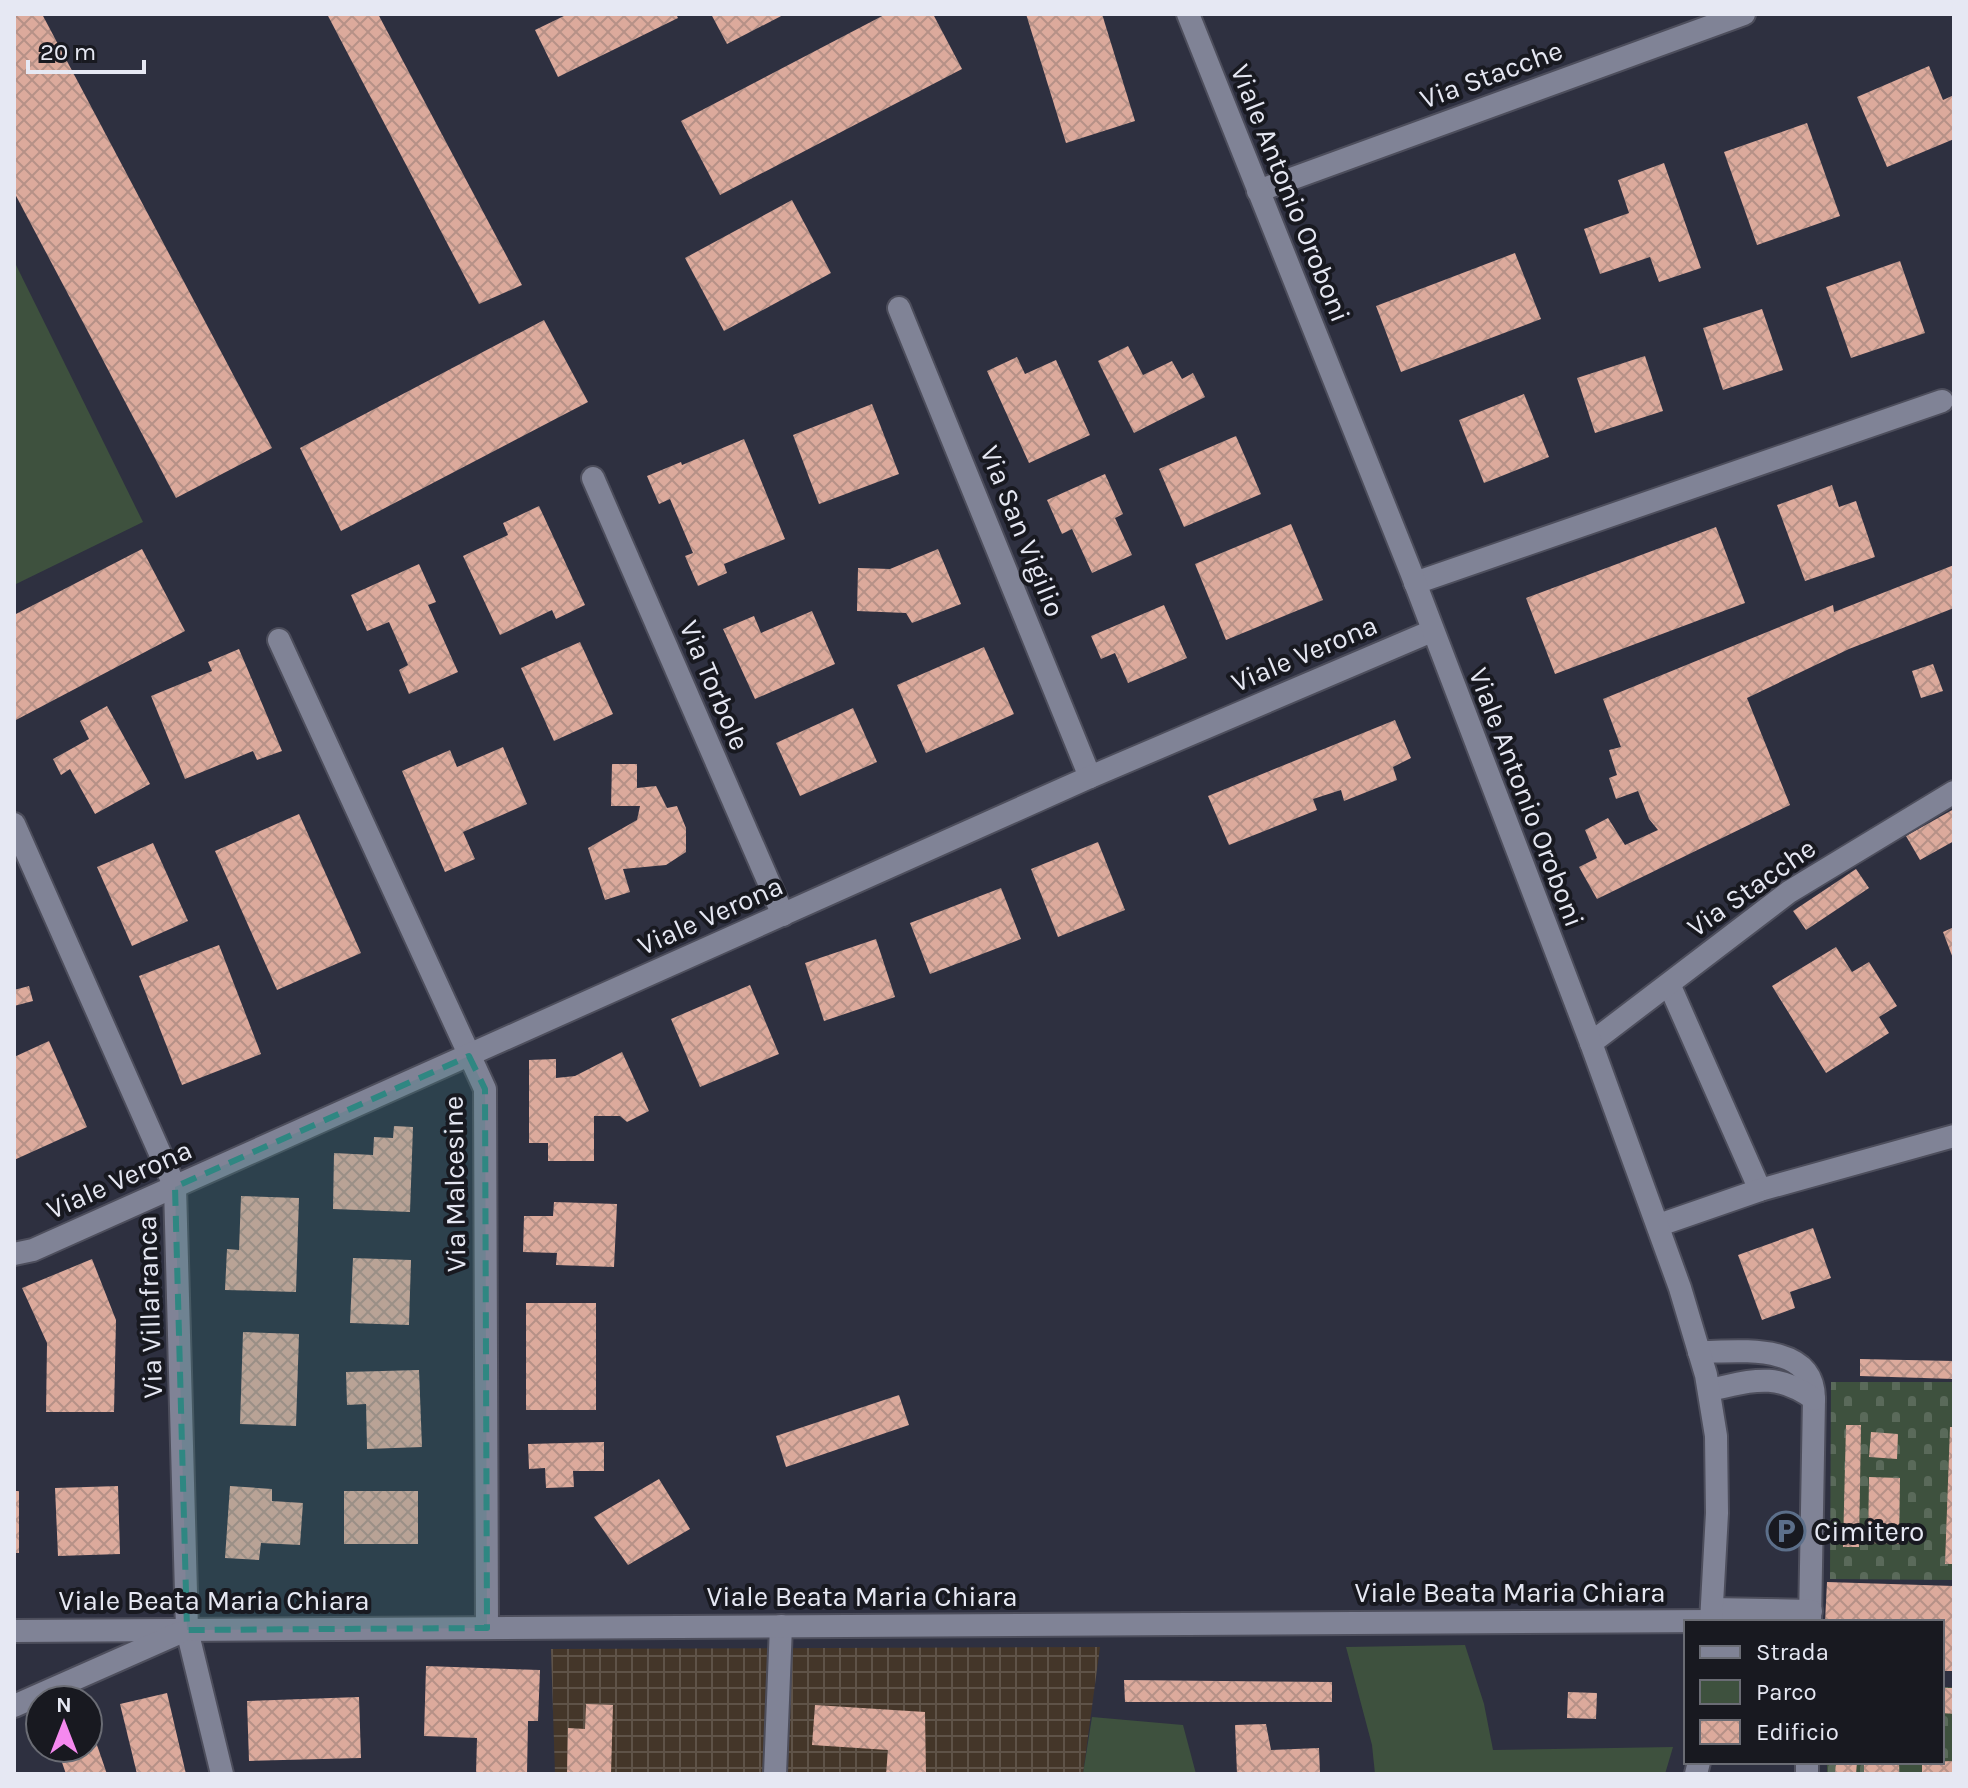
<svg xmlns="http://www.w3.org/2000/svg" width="1968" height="1788" viewBox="0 0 1968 1788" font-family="Karla,sans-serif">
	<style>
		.industrial { fill: url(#industrial-grid) }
		.cemetery { fill: url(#cemetery-stones) }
		.park { fill: #3e513e }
		.building { fill: url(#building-cross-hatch) }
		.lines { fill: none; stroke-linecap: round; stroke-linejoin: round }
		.service-casing { stroke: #4d4e5c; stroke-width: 26 }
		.minor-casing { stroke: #4d4e5c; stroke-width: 26 }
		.tertiary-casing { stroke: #4d4e5c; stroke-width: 26 }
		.service { stroke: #808396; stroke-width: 22 }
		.minor { stroke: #808396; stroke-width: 22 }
		.tertiary { stroke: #808396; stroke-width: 22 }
		.marked { fill: #2f8782; fill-opacity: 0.2; stroke: #2f8782; stroke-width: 6; stroke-dasharray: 16 10; stroke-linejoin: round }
		.labels { text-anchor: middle; stroke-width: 8; stroke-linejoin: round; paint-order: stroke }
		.street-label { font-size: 28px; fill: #e6e8f3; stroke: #181920 }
		.poi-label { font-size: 28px; fill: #e6e8f3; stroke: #181920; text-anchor: start }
	</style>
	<defs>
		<pattern id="industrial-grid" width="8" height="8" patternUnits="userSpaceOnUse" patternTransform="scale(2)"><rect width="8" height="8" fill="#443629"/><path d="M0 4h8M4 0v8" fill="none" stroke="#5f5348"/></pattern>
		<pattern id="cemetery-stones" width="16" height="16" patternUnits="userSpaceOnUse" patternTransform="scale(2)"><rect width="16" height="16" fill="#3e513e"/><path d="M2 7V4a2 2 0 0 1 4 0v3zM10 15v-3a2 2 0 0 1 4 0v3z" fill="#5a6a5a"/></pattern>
		<pattern id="building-cross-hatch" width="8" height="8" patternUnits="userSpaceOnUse" patternTransform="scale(2)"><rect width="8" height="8" fill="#dcaa9c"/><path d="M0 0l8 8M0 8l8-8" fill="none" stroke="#b69187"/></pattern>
	</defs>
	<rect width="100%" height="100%" fill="#2e3040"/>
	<!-- industrial -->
	<polygon class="industrial" points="1100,1647 1083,1774 555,1774 551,1649"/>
	<!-- cemetery -->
	<g class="cemetery">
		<polygon points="1831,1382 1954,1382 1954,1580 1830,1579"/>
		<polygon points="1942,1687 1954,1687 1954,1774 1827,1774 1827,1762 1942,1762"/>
	</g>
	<!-- park -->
	<g class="park">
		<polygon points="14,261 143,522 14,585"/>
		<polygon points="1465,1645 1484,1704 1493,1750 1673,1747 1665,1774 1375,1774 1372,1745 1346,1647"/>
		<polygon points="1092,1717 1183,1725 1196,1774 1083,1774"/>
	</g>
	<!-- building -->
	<g class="building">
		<polygon points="14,14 42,14 272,448 176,498 14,192"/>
		<polygon points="327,14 378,14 522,285 479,304"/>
		<polygon points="568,14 676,14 678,18 558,77 535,30"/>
		<polygon points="711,14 785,14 727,44"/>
		<polygon points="886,14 933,14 962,69 720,195 681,121"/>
		<polygon points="1026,14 1102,14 1135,121 1066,143"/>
		<polygon points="1929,66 1943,100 1954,95 1954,139 1887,167 1857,97"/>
		<polygon points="1807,123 1840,216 1757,245 1724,152"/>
		<polygon points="1664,163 1701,268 1659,282 1650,257 1600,274 1584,229 1629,213 1618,180"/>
		<polygon points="792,200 831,273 724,331 685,258"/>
		<polygon points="1515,253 1541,319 1401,372 1376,306"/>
		<polygon points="1900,261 1925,333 1851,358 1826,287"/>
		<polygon points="1762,309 1783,370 1723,390 1703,328"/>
		<polygon points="544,320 588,402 341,531 300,448"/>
		<polygon points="1128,346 1143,375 1172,361 1182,379 1193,373 1205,397 1134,433 1098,361"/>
		<polygon points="1645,356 1663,411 1595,433 1577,378"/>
		<polygon points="1017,357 1025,374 1056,360 1090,435 1029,463 987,371"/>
		<polygon points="1524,394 1549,457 1484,483 1459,420"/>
		<polygon points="872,404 899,474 819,504 793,435"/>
		<polygon points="1236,436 1261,494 1184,527 1159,469"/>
		<polygon points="744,439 785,539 724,564 727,573 698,586 685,556 693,553 670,499 659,504 647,476 681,462 682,465"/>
		<polygon points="1105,474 1123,514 1115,518 1132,555 1092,573 1072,529 1062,534 1047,500"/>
		<polygon points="1832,485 1839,507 1856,501 1875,557 1805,581 1777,505"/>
		<polygon points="539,506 585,605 556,619 552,610 500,635 463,556 508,535 503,523"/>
		<polygon points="1291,524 1323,600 1226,640 1195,564"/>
		<polygon points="1716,527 1745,603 1555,674 1526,598"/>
		<polygon points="142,549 185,631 14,721 14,615"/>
		<polygon points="938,549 961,604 912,623 906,613 857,611 858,568 890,569"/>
		<polygon points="419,564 436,602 428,605 458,672 409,694 399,670 408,665 389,622 367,631 351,595"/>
		<polygon points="1954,565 1954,608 1849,649 1747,698 1790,805 1597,899 1579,867 1597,858 1585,830 1608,818 1625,845 1658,830 1649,819 1638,791 1616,799 1609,778 1617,775 1609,750 1621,747 1603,699 1833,605 1834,612"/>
		<polygon points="1164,605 1187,658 1128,683 1115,653 1101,659 1091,636"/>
		<polygon points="812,611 835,664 755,699 723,629 754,616 761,633"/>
		<polygon points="580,642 613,714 554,741 521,668"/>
		<polygon points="984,647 1014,714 926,753 897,685"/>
		<polygon points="239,649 282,751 257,760 253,751 185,779 151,696 212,671 208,662"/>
		<polygon points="1933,664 1943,691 1921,698 1912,671"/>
		<polygon points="107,706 150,784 95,814 70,769 61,775 53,759 89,739 80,721"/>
		<polygon points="853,708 877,762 800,796 776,743"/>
		<polygon points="1395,720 1411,758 1393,767 1397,780 1344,801 1341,790 1313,799 1317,810 1229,845 1208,796"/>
		<polygon points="503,747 527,804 463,832 475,859 445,872 402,771 450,750 457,767"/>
		<polygon points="612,764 637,764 637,788 656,786 667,808 677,806 686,828 686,852 666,865 623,869 630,892 605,900 588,848 637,820 640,806 611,806"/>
		<polygon points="1954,809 1954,841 1920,860 1906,836"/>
		<polygon points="299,814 361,953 277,990 215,851"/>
		<polygon points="1098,842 1125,910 1058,937 1031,869"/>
		<polygon points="153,843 188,921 132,946 97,867"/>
		<polygon points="1856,869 1869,888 1806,930 1793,911"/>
		<polygon points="1001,888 1021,939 930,974 910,923"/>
		<polygon points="1954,927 1954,961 1943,932"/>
		<polygon points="876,939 895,997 824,1021 805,963"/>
		<polygon points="219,945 261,1054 182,1085 139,976"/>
		<polygon points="1836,947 1852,972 1869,962 1897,1006 1879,1017 1889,1033 1826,1073 1772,986"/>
		<polygon points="750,985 779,1054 700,1087 671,1019"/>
		<polygon points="29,986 33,1001 14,1006 14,990"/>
		<polygon points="49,1041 87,1127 14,1160 14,1057"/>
		<polygon points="622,1052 649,1111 627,1122 620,1116 594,1116 594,1161 548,1161 548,1143 529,1143 529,1060 556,1059 556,1078 575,1076"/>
		<polygon points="394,1126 413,1127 410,1212 333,1209 334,1153 373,1155 374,1137 393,1138"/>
		<polygon points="241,1196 299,1198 296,1292 225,1290 227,1249 239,1250"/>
		<polygon points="554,1202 617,1204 614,1267 556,1265 557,1253 523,1252 524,1216 553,1216"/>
		<polygon points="1813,1228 1831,1278 1790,1292 1795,1308 1762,1320 1738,1255"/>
		<polygon points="353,1258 411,1260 409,1325 350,1323"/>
		<polygon points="92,1259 116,1320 114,1412 46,1412 47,1343 22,1288"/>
		<rect x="526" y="1303" width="70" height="107"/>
		<polygon points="243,1332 299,1334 296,1426 240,1424"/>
		<polygon points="1860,1359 1954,1361 1954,1379 1860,1376"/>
		<polygon points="419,1370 422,1447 367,1449 366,1404 347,1405 346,1372"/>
		<polygon points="899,1395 909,1425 786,1467 776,1436"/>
		<polygon points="1846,1425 1861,1425 1859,1547 1843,1547"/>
		<polygon points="1950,1427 1954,1427 1954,1564 1945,1564"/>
		<polygon points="1871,1432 1898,1434 1897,1459 1869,1457"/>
		<polygon points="604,1442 604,1471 573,1471 574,1487 546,1488 545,1468 529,1469 528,1444"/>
		<polygon points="1869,1477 1900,1478 1899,1544 1868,1543"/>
		<polygon points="659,1479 690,1529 628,1565 594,1517"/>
		<polygon points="118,1486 120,1554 58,1556 55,1488"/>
		<polygon points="230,1486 272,1489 272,1501 303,1503 300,1545 261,1543 259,1560 225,1558"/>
		<rect x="14" y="1491" width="5" height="62"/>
		<rect x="344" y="1491" width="74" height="53"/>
		<polygon points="1827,1582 1954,1586 1954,1671 1943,1671 1942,1622 1825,1622"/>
		<polygon points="426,1666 540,1670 538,1721 528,1721 527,1774 476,1774 477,1738 424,1736"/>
		<polygon points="1124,1680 1332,1682 1332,1702 1125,1702"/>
		<polygon points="1942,1688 1954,1688 1954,1714 1942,1713"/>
		<polygon points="1568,1692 1597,1693 1596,1719 1567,1718"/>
		<polygon points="167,1693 186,1774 137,1774 120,1704"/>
		<polygon points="359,1697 361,1758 249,1761 247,1701"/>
		<polygon points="586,1704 613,1705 611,1774 567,1774 568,1728 585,1729"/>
		<polygon points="815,1705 925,1712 926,1774 886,1774 888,1750 812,1745"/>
		<polygon points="88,1719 107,1774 66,1774 57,1748 88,1748"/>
		<polygon points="1266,1724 1271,1750 1319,1748 1320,1774 1237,1774 1235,1725"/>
		<polygon points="1954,1761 1954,1774 1922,1774 1922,1762"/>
		<polygon points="1836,1762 1857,1762 1856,1774 1835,1774"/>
		<rect x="1864" y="1762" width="35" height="12"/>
	</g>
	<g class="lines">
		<defs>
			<g id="service">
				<polyline points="1669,984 1760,1190"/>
				<polyline points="1659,1225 1760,1190 1954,1136"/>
				<path d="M1699,1352C1737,1352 1814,1341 1814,1399L1810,1622"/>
				<path d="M1709,1390C1753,1381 1775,1371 1814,1399"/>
				<polyline points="1712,1609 1811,1611"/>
				<polyline points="775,1774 781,1626"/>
				<polyline points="1807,1774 1807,1762"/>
			</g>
			<g id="minor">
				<polyline points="1258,191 1744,14"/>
				<polyline points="899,308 1090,777"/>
				<polyline points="593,478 783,915"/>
				<polyline points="1415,583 1942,401"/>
				<polyline points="279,640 485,1089 487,1628"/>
				<polyline points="14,824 175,1187 187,1630 222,1774"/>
				<polyline points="1591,1043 1789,892 1954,792"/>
				<polyline points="14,1254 33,1250 1090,777 1432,631"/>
				<polyline points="14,1631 1711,1621"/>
				<polyline points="14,1706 179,1633"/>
			</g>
			<g id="tertiary">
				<polyline points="1188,14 1411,572 1591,1043 1680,1288 1706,1375 1716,1436 1717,1513 1711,1622"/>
				<polyline points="1696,1774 1699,1762"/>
			</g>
		</defs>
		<!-- service casing -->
		<use href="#service" class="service-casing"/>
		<!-- minor casing -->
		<use href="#minor" class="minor-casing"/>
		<!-- tertiary casing -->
		<use href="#tertiary" class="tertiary-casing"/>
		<!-- service -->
		<use href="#service" class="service"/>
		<!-- minor -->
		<use href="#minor" class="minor"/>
		<!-- tertiary -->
		<use href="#tertiary" class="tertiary"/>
	</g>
	<!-- marked area -->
	<path class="marked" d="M469,1056L485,1089L487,1628L187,1630L175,1187Z"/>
	<!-- icons -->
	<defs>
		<symbol id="parking-ring" viewBox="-11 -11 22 22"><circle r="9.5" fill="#181920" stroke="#5c6f8a" stroke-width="1.5"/><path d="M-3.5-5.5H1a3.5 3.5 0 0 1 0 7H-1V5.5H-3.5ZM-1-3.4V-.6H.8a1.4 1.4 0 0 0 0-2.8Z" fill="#5c6f8a"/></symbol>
	</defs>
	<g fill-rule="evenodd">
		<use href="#parking-ring" x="1764" y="1509" width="44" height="44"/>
	</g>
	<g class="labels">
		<!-- street labels -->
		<g class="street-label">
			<text transform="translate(1491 74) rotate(-20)" y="10">Via Stacche</text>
			<text transform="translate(1291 193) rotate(68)" y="10">Viale Antonio Oroboni</text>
			<text transform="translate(1023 531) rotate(68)" y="10">Via San Vigilio</text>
			<text transform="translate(1304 653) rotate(-23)" y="10">Viale Verona</text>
			<text transform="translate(715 685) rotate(67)" y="10">Via Torbole</text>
			<text transform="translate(1527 797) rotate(69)" y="10">Viale Antonio Oroboni</text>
			<text transform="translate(1751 887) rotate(-35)" y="10">Via Stacche</text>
			<text transform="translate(710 915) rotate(-24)" y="10">Viale Verona</text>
			<text transform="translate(119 1179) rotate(-24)" y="10">Viale Verona</text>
			<text transform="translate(454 1184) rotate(-91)" y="10">Via Malcesine</text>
			<text transform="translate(149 1307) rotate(-92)" y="10">Via Villafranca</text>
			<text x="1510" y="1602">Viale Beata Maria Chiara</text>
			<text x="862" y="1606">Viale Beata Maria Chiara</text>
			<text x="214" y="1610">Viale Beata Maria Chiara</text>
		</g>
		<!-- poi labels -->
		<g class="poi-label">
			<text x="1814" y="1541">Cimitero</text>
		</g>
	</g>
	<!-- border -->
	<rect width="1968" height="1788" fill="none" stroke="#e6e8f3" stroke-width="32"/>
	<!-- legend -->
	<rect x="1684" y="1620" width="260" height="144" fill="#181920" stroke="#6a6c74" stroke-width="2"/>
	<rect x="1700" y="1646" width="40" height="12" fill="#808396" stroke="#6a6c74" stroke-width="2"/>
	<text x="1756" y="1660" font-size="24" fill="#e6e8f3">Strada</text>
	<rect x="1700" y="1680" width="40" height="24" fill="#3e513e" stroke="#6a6c74" stroke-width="2"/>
	<text x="1756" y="1700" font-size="24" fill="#e6e8f3">Parco</text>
	<rect x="1700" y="1720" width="40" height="24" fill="url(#building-cross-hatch)" stroke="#6a6c74" stroke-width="2"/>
	<text x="1756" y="1740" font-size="24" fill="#e6e8f3">Edificio</text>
	<!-- north arrow -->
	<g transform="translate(64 1724)"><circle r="38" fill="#181920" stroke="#6a6c74" stroke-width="2"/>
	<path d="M0-6L14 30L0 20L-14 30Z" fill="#f589ef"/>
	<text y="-12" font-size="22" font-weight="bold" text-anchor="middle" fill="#e6e8f3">N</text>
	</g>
	<!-- scale -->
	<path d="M28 60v12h116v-12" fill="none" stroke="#e6e8f3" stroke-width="4"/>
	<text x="40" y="60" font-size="24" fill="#e6e8f3" stroke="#181920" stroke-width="6" paint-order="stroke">20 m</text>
</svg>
